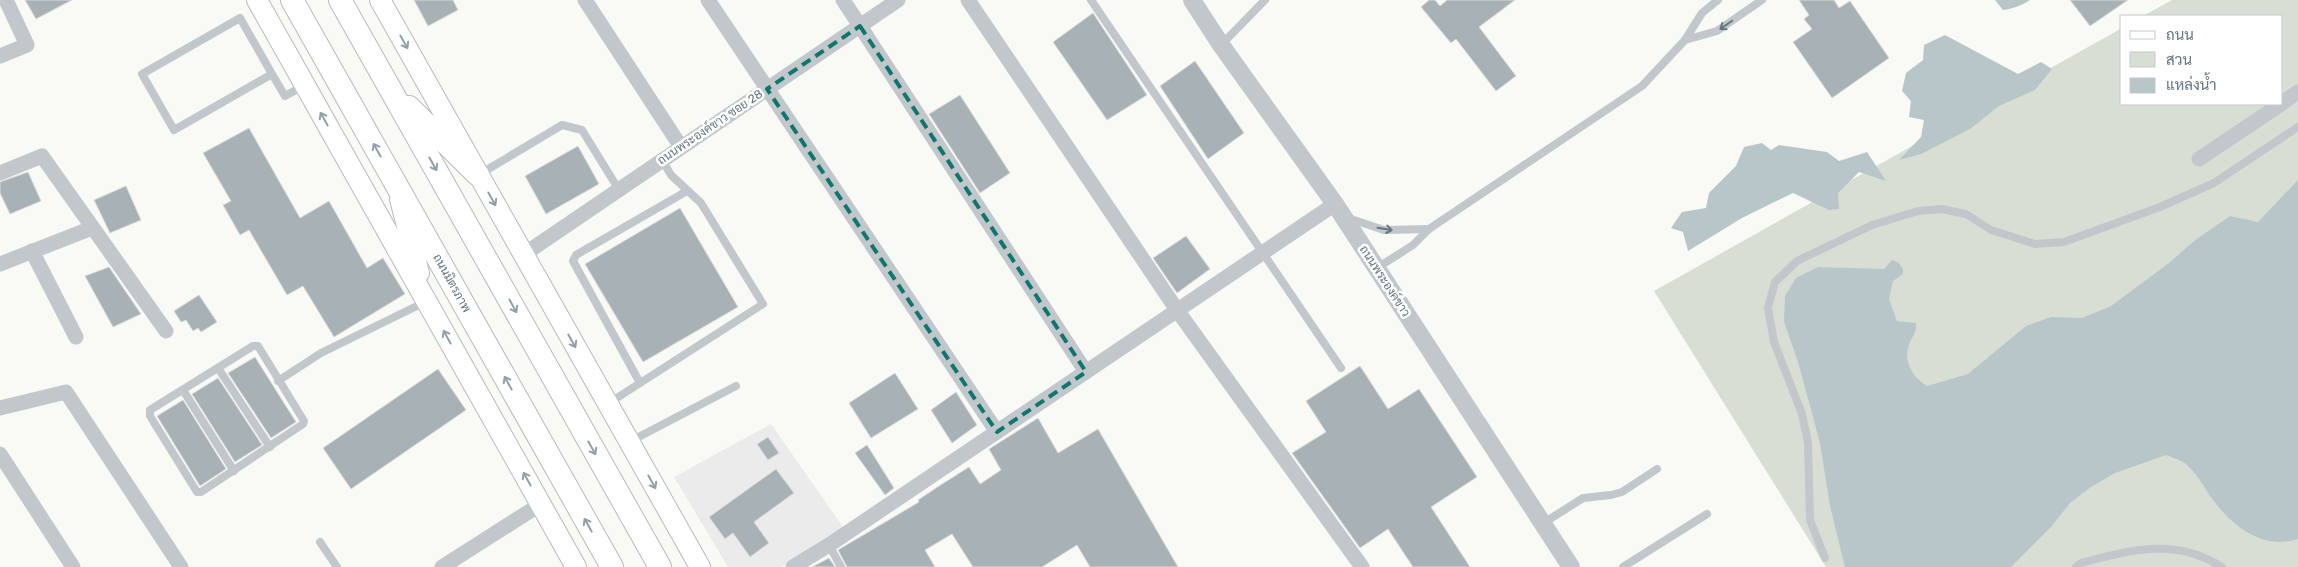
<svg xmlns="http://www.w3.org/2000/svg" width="2298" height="567" viewBox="0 0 2298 567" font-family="Rubik,Sarabun,sans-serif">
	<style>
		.built { fill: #eaebea }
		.green { fill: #d9ded5 }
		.water { fill: #b8c6c9 }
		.building { fill: #a7b1b6; stroke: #dbdbd9 }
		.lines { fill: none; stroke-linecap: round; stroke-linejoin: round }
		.secondary-casing { stroke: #b5bbbf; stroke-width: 22 }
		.primary-casing { stroke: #b6bbbf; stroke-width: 24 }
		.service { stroke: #c2c7cb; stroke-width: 8 }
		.minor { stroke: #c2c7cb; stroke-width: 15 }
		.tertiary { stroke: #c2c7cb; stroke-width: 18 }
		.secondary { stroke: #fff; stroke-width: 20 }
		.primary { stroke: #fff; stroke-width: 22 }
		.oneway { stroke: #647782 }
		.oneway2 { stroke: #92a0a8 }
		.marked { fill: none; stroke: #0f766e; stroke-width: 4; stroke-dasharray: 10 6; stroke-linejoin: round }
		.labels { text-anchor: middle; stroke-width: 5; stroke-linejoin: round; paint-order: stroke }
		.street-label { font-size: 12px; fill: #647782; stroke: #fff }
	</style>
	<rect width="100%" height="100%" fill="#f9f9f6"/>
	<!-- built -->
	<polygon class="built" points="771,424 843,527 781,567 728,567 674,477"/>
	<!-- green -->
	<polygon class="green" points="2172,0 2298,0 2298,567 1826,567 1654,291 2122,28 2122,104 2282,104 2282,16 2143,16"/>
	<!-- water -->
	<g class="water">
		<path d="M1995,0H2030C2023,5 2012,9 2003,10Z"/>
		<polygon points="1945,35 2018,74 2041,62 2052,69 2035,90 1999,106 1970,129 1921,154 1899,160 1921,137 1924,120 1909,117 1911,101 1902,91 1906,73 1923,60 1924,45"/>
		<polygon points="1762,143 1771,150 1779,145 1827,152 1839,161 1867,152 1886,181 1859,172 1838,193 1839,209 1829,210 1793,193 1742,218 1688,251 1683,232 1671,228 1682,212 1706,208 1709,193 1736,166 1744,147"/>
		<path d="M2298,180V539C2261,551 2230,524 2210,496C2203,485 2197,474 2187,465C2182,460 2173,458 2166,455L2115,473L2091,487L2070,503L2051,527L2011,567H1845L1830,506L1820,443L1798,362L1784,322L1785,296L1796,278L1818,267L1884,269L1892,260L1899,263L1903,269V274L1893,281L1889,299L1897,321L1916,323C1917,333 1912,336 1909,345C1903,363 1913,377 1927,386L1968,374L2026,326L2051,317L2082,318L2111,306L2169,263L2194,241L2230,216L2258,222Z"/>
	</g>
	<!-- building -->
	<g class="building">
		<polygon points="25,0 72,0 36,19"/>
		<polygon points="414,0 453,0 458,10 428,26"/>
		<polygon points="1429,0 1435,0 1440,6 1447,0 1515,0 1479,27 1516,76 1496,91 1456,39 1451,43 1421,7"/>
		<polygon points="1799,0 1834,0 1839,8 1850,1 1889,58 1832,98 1793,42 1812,29 1804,19 1809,15"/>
		<polygon points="2070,0 2128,0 2090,26"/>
		<polygon points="1093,13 1147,95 1107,120 1053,42"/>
		<polygon points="1195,61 1244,133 1208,159 1160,86"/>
		<polygon points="960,95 1010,173 980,193 929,114"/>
		<polygon points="249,128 300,218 329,201 367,268 383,258 405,294 334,337 303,286 287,295 249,230 240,235 223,205 231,201 203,153"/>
		<polygon points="578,146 599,184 546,214 525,176"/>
		<polygon points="28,172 41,201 10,214 0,193 0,182"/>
		<polygon points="126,186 141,220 110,233 94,200"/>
		<polygon points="680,208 738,307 643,362 585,264"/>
		<polygon points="1186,236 1210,269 1177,293 1153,258"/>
		<polygon points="109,267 141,314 113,327 85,276"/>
		<polygon points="199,295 217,322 201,332 198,328 193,331 186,320 181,322 174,311"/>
		<polygon points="255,357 296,422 271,438 228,373"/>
		<polygon points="1360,366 1388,409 1419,389 1477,477 1431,507 1470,567 1413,567 1388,529 1360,548 1292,453 1326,432 1306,401"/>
		<polygon points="438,369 466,410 351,489 323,448"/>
		<polygon points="895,373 918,409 871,438 849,403"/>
		<polygon points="218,378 262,445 235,462 192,394"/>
		<polygon points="956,392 977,425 952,443 931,410"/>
		<polygon points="183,400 226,469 200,486 157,416"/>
		<polygon points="1038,418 1058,453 1098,429 1178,567 1090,567 1077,545 1042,567 973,567 952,534 925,550 935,567 847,567 838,550 919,502 918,500 939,486 969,467 980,484 1001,470 989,449"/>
		<polygon points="768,437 779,453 768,460 757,444"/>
		<polygon points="867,445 894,488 885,495 855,453"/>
		<polygon points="776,469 794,493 754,522 769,543 750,557 733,533 725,539 709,517"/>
		<polygon points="829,558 835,567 812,567"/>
	</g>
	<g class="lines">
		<defs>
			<g id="secondary">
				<polyline points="257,0 576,567"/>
				<polyline points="380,0 700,567"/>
				<polyline points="400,199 419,273"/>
			</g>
			<g id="primary">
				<polyline points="292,0 612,567"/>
				<polyline points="340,0 660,567"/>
				<polyline points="409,107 478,175"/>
			</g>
		</defs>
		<!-- secondary casing -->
		<use href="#secondary" class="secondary-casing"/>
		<!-- primary casing -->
		<use href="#primary" class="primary-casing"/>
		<!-- service -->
		<g class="service">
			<polyline points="1091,0 1341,368"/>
			<polyline points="1685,40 1717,31 1762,0"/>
			<polyline points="1221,45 1265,0"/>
			<polyline points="272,74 240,18 142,74 174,130 272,74 285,96 305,85"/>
			<polyline points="480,174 562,125 582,130 619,190"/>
			<polyline points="1348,218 1384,230 1429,229"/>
			<polyline points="1377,268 1413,245 1429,229 1642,86 1685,40 1702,13 1718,0"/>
			<polygon points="253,346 258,346 304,421 303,424 201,492 197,492 150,416 150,410"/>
			<polyline points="218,368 270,447"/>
			<polyline points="278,381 321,353 425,302"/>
			<polyline points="640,383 573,261 576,255 687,191"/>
			<polyline points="183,390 234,471"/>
			<polyline points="609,403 763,304 701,203 671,175 662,160"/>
			<polyline points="631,441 736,386"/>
			<polyline points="1542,524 1583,498 1611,495 1622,492 1657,469"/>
			<polyline points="320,542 337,567"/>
			<polyline points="829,545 841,567"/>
			<polyline points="1825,558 1810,520 1808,443 1802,414 1774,342 1768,308 1775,282 1797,261 1872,225 1918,211 1942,209 1966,214 1991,230 2035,244 2064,242 2160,207 2214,183 2298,127"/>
			<polyline points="1623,567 1707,514"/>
			<path d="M2076,567L2081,563C2131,550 2175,537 2222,567"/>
		</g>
		<!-- minor -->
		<g class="minor">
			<polyline points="585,0 681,147"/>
			<polyline points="708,0 997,432"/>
			<polyline points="843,0 1086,372"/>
			<polyline points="968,0 1177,310 1362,567"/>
			<polyline points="0,56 27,45 6,0"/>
			<polyline points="2282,103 2298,92"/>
			<polyline points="2199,159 2281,104"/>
			<polyline points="0,173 42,156 166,331"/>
			<polyline points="32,251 76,337"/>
			<polyline points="523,255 898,0"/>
			<polyline points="0,264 92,228"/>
			<polyline points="0,408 66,392 181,567"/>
			<polyline points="0,454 73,567"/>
			<polyline points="442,567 541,504"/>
			<polyline points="793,567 829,545 1335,204"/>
		</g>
		<!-- tertiary -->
		<polyline class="tertiary" points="1192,0 1221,45 1335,204 1571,567"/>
		<!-- secondary -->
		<use href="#secondary" class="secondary"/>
		<!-- primary -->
		<use href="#primary" class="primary"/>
	</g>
	<!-- one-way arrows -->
	<defs><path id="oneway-shaft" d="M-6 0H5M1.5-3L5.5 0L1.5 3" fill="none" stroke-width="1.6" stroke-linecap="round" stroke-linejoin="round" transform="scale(1.25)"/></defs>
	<g class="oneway">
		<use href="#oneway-shaft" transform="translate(1726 25) rotate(145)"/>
		<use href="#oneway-shaft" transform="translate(1385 229) rotate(9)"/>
	</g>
	<g class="oneway2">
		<use href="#oneway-shaft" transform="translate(404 42) rotate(61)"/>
		<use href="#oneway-shaft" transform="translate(324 119) rotate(-119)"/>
		<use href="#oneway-shaft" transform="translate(377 150) rotate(-119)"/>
		<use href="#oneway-shaft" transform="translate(433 164) rotate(61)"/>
		<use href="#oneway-shaft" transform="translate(492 199) rotate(61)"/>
		<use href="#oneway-shaft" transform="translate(513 306) rotate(61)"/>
		<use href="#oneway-shaft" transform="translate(447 337) rotate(-119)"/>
		<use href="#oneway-shaft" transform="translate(572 341) rotate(61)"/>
		<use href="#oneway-shaft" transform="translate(508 383) rotate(-119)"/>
		<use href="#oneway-shaft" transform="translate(592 448) rotate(61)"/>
		<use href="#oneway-shaft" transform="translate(527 479) rotate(-119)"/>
		<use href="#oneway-shaft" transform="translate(652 482) rotate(61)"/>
		<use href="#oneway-shaft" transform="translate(588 525) rotate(-119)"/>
	</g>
	<!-- marked area -->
	<path class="marked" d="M860,26L1086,372L997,432L767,89Z"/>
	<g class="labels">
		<!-- street labels -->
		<g class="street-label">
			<text transform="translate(710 127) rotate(-34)" y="4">ถนนพระองค์ขาว ซอย 28</text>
			<text transform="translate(1385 281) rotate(57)" y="4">ถนนพระองค์ขาว</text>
			<text transform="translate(452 283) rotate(61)" y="4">ถนนมิตรภาพ</text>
		</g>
	</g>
	<!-- legend -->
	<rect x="2120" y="15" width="162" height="90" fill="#ffffff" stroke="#c1c9cd"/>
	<rect x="2130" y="31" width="25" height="8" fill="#ffffff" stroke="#c1c9cd"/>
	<text x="2166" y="40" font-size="15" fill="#647782">ถนน</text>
	<rect x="2130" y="52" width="25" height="15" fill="#d9ded5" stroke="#c1c9cd"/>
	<text x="2166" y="65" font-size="15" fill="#647782">สวน</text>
	<rect x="2130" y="78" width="25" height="15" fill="#b8c6c9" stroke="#c1c9cd"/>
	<text x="2166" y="90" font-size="15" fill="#647782">แหล่งน้ำ</text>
</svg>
